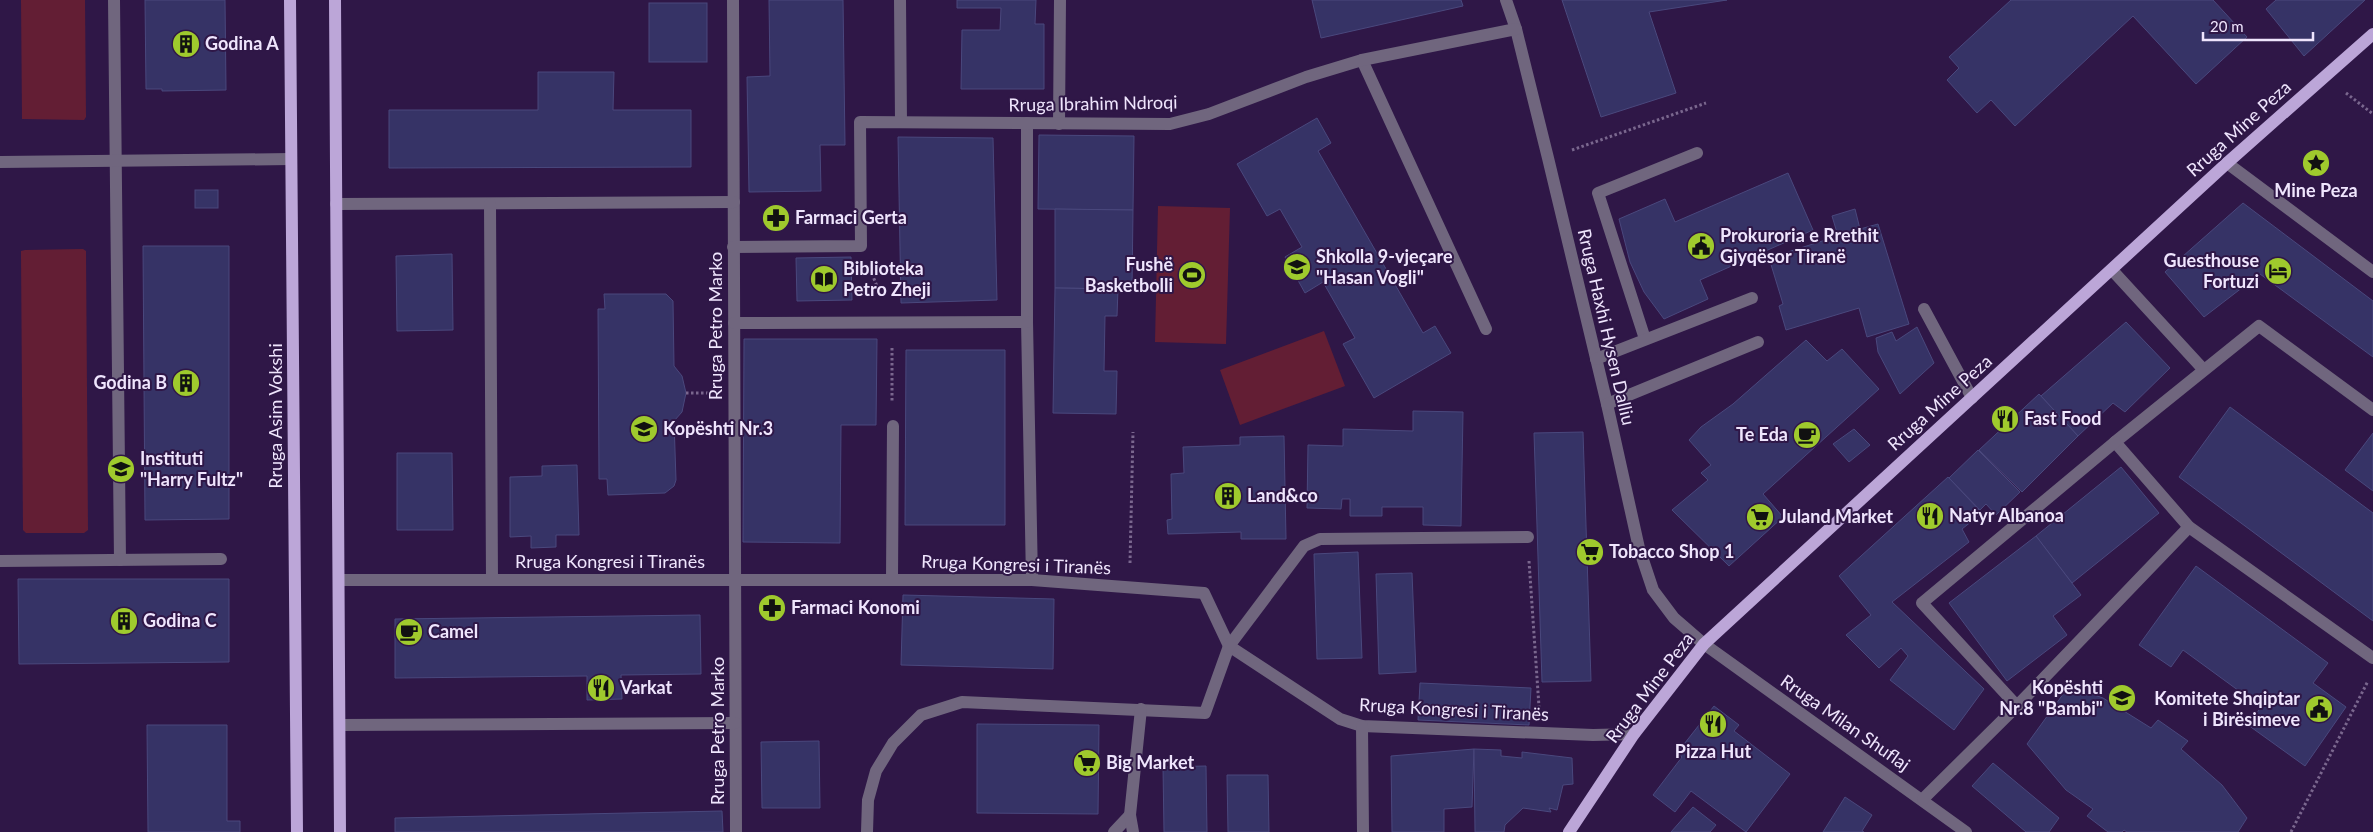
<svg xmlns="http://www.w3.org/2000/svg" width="2373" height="832" viewBox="0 0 2373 832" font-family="Lato,sans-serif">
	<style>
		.green { fill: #631e34 }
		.building { fill: #363366; stroke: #4a487d }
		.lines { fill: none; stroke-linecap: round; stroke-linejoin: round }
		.path { stroke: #7a678e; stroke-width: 3; stroke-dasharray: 2.5 2.5; stroke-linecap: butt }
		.minor { stroke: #70667e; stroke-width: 12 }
		.major { stroke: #bca6d8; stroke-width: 12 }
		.labels { text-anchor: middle; stroke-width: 4; stroke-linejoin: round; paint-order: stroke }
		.poi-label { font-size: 18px; font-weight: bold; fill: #efe5fd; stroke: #2f1747; text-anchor: start }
		.street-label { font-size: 18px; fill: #efe5fd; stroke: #2f1747 }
	</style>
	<rect width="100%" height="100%" fill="#2f1747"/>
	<!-- green -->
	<g class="green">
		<polygon points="21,0 85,0 86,117 84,120 22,119"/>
		<polygon points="1158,206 1230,208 1226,344 1155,342"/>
		<polygon points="83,249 86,251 88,530 84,533 26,533 23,530 21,255 21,251 25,250"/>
		<polygon points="1324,331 1345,386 1240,425 1220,370"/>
	</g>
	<!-- building -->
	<g class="building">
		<polygon points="145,0 225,0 226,90 162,91 162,89 146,89"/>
		<polygon points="769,0 843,0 845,145 820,145 821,191 749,192 747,77 770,76"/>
		<polygon points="957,0 1036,0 1035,24 1044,24 1044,89 961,89 962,30 1000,30 1001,8 957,8"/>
		<polygon points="1312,0 1461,0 1463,6 1321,38"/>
		<polygon points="1562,0 1727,0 1649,12 1676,93 1601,117"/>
		<polygon points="2011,0 2213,0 2247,37 2196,84 2133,16 2015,126 1991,100 1977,113 1947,80 1959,68 1949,57"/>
		<polygon points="2276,0 2365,0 2304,56 2266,9"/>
		<rect x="649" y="3" width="58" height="59"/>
		<polygon points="538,72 614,72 613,110 691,110 691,167 389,168 389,110 538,110"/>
		<polygon points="1317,118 1331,143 1318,151 1423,333 1435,326 1451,353 1374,398 1343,344 1355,338 1323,282 1305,293 1285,257 1302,247 1280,209 1267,216 1237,164"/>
		<polygon points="1039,135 1134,136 1133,210 1038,209"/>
		<polygon points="898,137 993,138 997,300 901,303"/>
		<polygon points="1788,173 1813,230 1700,280 1708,299 1664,319 1644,292 1630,262 1619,219 1665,199 1675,222"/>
		<rect x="195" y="190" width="23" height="18"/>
		<polygon points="2243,203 2373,301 2373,357 2260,274 2204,317 2165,272"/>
		<polygon points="1055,209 1133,210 1132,289 1055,288"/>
		<polygon points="1855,209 1860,229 1878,224 1909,324 1867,337 1859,308 1786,330 1779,306 1783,304 1769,258 1838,236 1832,216"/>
		<polygon points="143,246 229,246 229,519 145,520"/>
		<polygon points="452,254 453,330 397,331 396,256"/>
		<polygon points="851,257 852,300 797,301 796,258"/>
		<polygon points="1055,288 1118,289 1117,316 1105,316 1104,371 1117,371 1116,414 1053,413"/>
		<polygon points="604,294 666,294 673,301 674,366 682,376 686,393 682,412 674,421 676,480 674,486 665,493 608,495 607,479 599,479 598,309 605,309"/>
		<polygon points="2126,322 2170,368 2125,412 2113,403 2078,436 2041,396"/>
		<polygon points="1917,327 1934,363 1900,394 1878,352 1876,338 1892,332 1896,341"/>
		<polygon points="744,339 877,339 876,425 841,425 840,543 743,542"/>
		<polygon points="1806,340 1827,361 1842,349 1879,389 1763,494 1783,517 1729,566 1672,510 1708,480 1701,473 1711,465 1689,440 1701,427 1733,404"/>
		<polygon points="906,350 1005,350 1005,525 905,525"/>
		<polygon points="2039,394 2078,436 2022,492 1979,450"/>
		<polygon points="2230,407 2373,513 2373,621 2179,477"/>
		<polygon points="1413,411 1463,412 1461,526 1423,525 1423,507 1382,507 1382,516 1350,516 1350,499 1342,499 1341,509 1307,508 1308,445 1343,446 1343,429 1413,431"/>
		<polygon points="1854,429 1870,445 1849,462 1833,444"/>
		<polygon points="1583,432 1591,681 1542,682 1534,433"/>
		<polygon points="2373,433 2373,491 2345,470"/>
		<polygon points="1284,436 1286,539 1241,539 1241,532 1168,534 1167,520 1172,519 1171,474 1184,473 1183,447 1240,445 1240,437"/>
		<polygon points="1978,450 2020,492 1996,515 1986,504 1980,510 1949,478"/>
		<polygon points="397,453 452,453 453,530 397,530"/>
		<polygon points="577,465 579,535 556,535 556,547 531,548 531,536 510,537 510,477 542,476 542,466"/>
		<polygon points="2121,467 2159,513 2072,583 2036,536"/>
		<polygon points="1948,477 1982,513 1962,529 1969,542 1892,602 1984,689 1954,730 1890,680 1908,656 1901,648 1879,668 1846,635 1871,615 1839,576"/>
		<polygon points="2036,536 2081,595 2053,616 2067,635 2007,681 1949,603"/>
		<polygon points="1358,552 1362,658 1317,659 1314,554"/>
		<polygon points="2196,566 2328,663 2313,683 2346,707 2305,766 2248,725 2261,707 2183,650 2171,667 2139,645"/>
		<polygon points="1412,573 1416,672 1379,674 1376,574"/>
		<polygon points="18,579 229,579 229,662 19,664"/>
		<polygon points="903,595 1054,599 1053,669 901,665"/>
		<polygon points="700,615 701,674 621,675 622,699 587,700 587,676 395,678 395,619"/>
		<polygon points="1420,683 1531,688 1529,725 1418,720"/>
		<polygon points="2069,686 2103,698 2151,728 2158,720 2188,741 2181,749 2222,785 2247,818 2238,832 2127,832 2124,830 2122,832 2108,832 2087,816 2093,809 2066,790 2027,744"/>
		<polygon points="1714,706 1739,725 1734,731 1790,774 1746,832 1691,791 1675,812 1653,795 1682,757 1677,753"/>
		<polygon points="977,724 1099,725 1098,814 977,813"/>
		<polygon points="147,725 227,725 227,821 240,821 240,832 148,832"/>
		<polygon points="819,741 820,808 762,808 761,742"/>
		<polygon points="1474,749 1472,807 1444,809 1444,832 1392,832 1391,756"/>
		<polygon points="1474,749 1501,750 1501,756 1522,758 1522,752 1572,758 1573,784 1563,785 1557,810 1549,808 1551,812 1523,808 1505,825 1504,832 1475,832"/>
		<polygon points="1993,763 2059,818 2049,832 2026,832 1972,786"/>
		<polygon points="1206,766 1207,832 1164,832 1163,767"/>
		<polygon points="1227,775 1268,775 1269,832 1228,832"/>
		<polygon points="1845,797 1872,815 1862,831 1864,832 1823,832"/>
		<polygon points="1693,807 1716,825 1710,832 1671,832"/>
		<polygon points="722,811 723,832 395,832 395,818"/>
	</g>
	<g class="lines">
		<!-- path -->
		<g class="path">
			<polyline points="2346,93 2373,114"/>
			<polyline points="1572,150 1706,103"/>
			<polyline points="870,269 881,296"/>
			<polyline points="892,348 892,402"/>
			<polyline points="686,393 711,393"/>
			<polyline points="1529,561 1539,707"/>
			<polyline points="1130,563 1133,432"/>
			<polyline points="2291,832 2368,681"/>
		</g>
		<!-- minor -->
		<g class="minor">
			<polyline points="114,0 120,560"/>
			<polyline points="733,0 736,832"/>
			<polyline points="900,0 901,122"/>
			<polyline points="1506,0 1516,29 1548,158 1607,404 1639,548 1653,590 1674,618 1704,644 1966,832"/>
			<polyline points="1362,60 1486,329"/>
			<polyline points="1027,123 1027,322 1032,580"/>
			<polyline points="1059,124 1060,0"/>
			<polyline points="0,162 291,159"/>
			<polyline points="2227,163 2373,272"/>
			<polyline points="336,204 734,202"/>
			<polyline points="490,204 492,580"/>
			<polyline points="733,247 861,246 860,122 1170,124 1209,114 1306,77 1362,60 1516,29"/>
			<polyline points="2112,270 2203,369"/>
			<polyline points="1924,309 1972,398"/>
			<polyline points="734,323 1027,322"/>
			<polyline points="1645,339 1598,193 1697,153"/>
			<polyline points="1596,359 1752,298"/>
			<polyline points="1607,404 1758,342"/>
			<polyline points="2373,410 2259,326 2115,442 2189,527 2373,658"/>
			<polyline points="0,561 221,559"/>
			<polyline points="892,579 893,426"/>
			<polyline points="339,580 1032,580 1204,593 1229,646 1340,719 1362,726 1593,735 1634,734"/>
			<polyline points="2017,706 1922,603 2115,442"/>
			<polyline points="340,725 735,723"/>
			<polyline points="1362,726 1363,832"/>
			<polyline points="1923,799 2017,706 2189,527"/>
			<polyline points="867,832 868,800 876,771 893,743 921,715 962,702 1205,713 1229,646 1304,546 1320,539 1528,537"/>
			<polyline points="1114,832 1130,815"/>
			<polyline points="1133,832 1130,815 1141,709"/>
		</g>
		<!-- major -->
		<g class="major">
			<polyline points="290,0 297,832"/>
			<polyline points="335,0 340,832"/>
			<polyline points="1569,832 1634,734 1704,644 2227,163 2373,34"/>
		</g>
	</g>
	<!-- icons -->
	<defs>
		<symbol id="building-disc" viewBox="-11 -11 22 22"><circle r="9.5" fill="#9fca2d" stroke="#2f1747"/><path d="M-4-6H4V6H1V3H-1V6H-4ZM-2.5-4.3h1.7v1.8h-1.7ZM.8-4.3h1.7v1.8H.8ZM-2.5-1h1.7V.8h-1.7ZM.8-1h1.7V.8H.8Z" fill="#111"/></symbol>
		<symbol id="sight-disc" viewBox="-11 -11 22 22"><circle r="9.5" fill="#9fca2d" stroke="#2f1747"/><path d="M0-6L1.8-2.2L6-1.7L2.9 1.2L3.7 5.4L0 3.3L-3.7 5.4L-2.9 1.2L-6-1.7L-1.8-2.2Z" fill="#111"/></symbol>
		<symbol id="pharmacy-disc" viewBox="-11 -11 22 22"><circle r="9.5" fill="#9fca2d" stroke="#2f1747"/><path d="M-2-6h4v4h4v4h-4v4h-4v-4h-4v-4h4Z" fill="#111"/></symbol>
		<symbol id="civic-disc" viewBox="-11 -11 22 22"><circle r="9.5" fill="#9fca2d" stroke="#2f1747"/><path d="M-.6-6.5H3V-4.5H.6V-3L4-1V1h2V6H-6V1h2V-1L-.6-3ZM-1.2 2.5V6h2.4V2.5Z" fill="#111"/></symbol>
		<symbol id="school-disc" viewBox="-11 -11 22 22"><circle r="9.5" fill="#9fca2d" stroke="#2f1747"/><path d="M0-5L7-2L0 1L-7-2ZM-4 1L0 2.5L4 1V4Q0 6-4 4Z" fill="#111"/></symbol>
		<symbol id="hotel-disc" viewBox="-11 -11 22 22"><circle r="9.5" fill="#9fca2d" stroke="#2f1747"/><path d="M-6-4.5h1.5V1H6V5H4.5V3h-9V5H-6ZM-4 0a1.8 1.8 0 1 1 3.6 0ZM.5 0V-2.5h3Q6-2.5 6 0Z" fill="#111"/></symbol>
		<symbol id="stadium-disc" viewBox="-11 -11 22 22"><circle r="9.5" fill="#9fca2d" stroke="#2f1747"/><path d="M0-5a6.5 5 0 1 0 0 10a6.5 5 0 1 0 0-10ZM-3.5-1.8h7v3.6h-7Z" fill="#111"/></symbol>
		<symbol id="library-disc" viewBox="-11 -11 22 22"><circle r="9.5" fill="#9fca2d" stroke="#2f1747"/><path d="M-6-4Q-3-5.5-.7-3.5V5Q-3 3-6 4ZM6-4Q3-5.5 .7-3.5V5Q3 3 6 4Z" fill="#111"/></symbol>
		<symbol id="restaurant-disc" viewBox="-11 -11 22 22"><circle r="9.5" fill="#9fca2d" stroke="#2f1747"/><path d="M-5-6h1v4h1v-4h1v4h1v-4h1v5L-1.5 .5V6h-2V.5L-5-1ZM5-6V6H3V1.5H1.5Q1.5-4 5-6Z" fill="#111"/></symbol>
		<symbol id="cafe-disc" viewBox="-11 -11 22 22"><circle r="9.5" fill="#9fca2d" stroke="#2f1747"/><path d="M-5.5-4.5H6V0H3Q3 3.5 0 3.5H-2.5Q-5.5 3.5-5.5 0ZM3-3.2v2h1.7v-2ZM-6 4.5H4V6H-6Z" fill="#111"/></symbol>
		<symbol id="university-disc" viewBox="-11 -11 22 22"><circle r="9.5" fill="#9fca2d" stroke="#2f1747"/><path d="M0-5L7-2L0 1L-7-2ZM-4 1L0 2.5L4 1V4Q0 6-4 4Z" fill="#111"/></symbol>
		<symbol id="supermarket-disc" viewBox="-11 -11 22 22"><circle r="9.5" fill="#9fca2d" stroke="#2f1747"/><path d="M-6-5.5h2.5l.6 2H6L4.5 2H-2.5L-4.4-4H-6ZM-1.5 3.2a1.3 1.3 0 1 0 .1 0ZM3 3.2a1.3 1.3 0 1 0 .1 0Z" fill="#111"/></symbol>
	</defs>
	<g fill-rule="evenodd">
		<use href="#building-disc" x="170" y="28" width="32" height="32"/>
		<use href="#sight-disc" x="2300" y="147" width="32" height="32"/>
		<use href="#pharmacy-disc" x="760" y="202" width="32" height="32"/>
		<use href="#civic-disc" x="1685" y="230" width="32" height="32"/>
		<use href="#school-disc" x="1281" y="251" width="32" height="32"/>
		<use href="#hotel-disc" x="2262" y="255" width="32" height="32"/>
		<use href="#stadium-disc" x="1176" y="259" width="32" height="32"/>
		<use href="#library-disc" x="808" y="263" width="32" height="32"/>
		<use href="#building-disc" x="170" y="367" width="32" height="32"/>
		<use href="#restaurant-disc" x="1989" y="403" width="32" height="32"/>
		<use href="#school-disc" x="628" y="413" width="32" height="32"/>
		<use href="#cafe-disc" x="1791" y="419" width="32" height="32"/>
		<use href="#university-disc" x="105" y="453" width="32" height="32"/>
		<use href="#building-disc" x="1212" y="480" width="32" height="32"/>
		<use href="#restaurant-disc" x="1914" y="500" width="32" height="32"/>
		<use href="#supermarket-disc" x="1744" y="501" width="32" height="32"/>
		<use href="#supermarket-disc" x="1574" y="536" width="32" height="32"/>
		<use href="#pharmacy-disc" x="756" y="592" width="32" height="32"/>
		<use href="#building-disc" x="108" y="605" width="32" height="32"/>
		<use href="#cafe-disc" x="393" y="616" width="32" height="32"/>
		<use href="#restaurant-disc" x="585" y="672" width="32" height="32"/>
		<use href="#school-disc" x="2106" y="682" width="32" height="32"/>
		<use href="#civic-disc" x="2303" y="693" width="32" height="32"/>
		<use href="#restaurant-disc" x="1697" y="708" width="32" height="32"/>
		<use href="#supermarket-disc" x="1071" y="747" width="32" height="32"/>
	</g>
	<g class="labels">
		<!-- poi labels -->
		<g class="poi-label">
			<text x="205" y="50">Godina A</text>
			<text x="2316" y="197" text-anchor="middle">Mine Peza</text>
			<text x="795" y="224">Farmaci Gerta</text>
			<text x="1720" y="242">Prokuroria e Rrethit<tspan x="1720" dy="21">Gjyqësor Tiranë</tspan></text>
			<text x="1316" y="263">Shkolla 9-vjeçare<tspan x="1316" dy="21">"Hasan Vogli"</tspan></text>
			<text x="2259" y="267" text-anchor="end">Guesthouse<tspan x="2259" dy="21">Fortuzi</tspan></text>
			<text x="1173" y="271" text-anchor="end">Fushë<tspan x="1173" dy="21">Basketbolli</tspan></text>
			<text x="843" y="275">Biblioteka<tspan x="843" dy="21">Petro Zheji</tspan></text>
			<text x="167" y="389" text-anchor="end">Godina B</text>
			<text x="2024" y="425">Fast Food</text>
			<text x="663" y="435">Kopështi Nr.3</text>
			<text x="1788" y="441" text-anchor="end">Te Eda</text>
			<text x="140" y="465">Instituti<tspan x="140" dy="21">"Harry Fultz"</tspan></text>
			<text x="1247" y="502">Land&amp;co</text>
			<text x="1949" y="522">Natyr Albanoa</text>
			<text x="1779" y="523">Juland Market</text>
			<text x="1609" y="558">Tobacco Shop 1</text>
			<text x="791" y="614">Farmaci Konomi</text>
			<text x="143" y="627">Godina C</text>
			<text x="428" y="638">Camel</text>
			<text x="620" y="694">Varkat</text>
			<text x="2103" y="694" text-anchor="end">Kopështi<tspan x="2103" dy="21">Nr.8 "Bambi"</tspan></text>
			<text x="2300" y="705" text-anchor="end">Komitete Shqiptar<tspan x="2300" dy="21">i Birësimeve</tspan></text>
			<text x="1713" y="758" text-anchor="middle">Pizza Hut</text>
			<text x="1106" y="769">Big Market</text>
		</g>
		<!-- street labels -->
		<g class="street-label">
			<text transform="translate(1093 104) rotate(-1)" y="6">Rruga Ibrahim Ndroqi</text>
			<text transform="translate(2239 129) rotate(-42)" y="6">Rruga Mine Peza</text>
			<text transform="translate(716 326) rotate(-90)" y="6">Rruga Petro Marko</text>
			<text transform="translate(1606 327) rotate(77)" y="6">Rruga Haxhi Hysen Dalliu</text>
			<text transform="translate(1940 403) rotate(-42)" y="6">Rruga Mine Peza</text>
			<text transform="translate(276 416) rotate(-90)" y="6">Rruga Asim Vokshi</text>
			<text x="610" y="568">Rruga Kongresi i Tiranës</text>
			<text transform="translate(1016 565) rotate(2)" y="6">Rruga Kongresi i Tiranës</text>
			<text transform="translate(1650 688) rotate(-53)" y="6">Rruga Mine Peza</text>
			<text transform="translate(1454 710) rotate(3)" y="6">Rruga Kongresi i Tiranës</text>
			<text transform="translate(1845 723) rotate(35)" y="6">Rruga Milan Shuflaj</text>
			<text transform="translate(718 731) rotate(-90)" y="6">Rruga Petro Marko</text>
		</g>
	</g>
	<!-- scale -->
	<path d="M2203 32v8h110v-8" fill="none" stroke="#efe5fd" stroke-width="2.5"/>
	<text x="2210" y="32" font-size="15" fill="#efe5fd" stroke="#2f1747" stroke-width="4" paint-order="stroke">20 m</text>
</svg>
